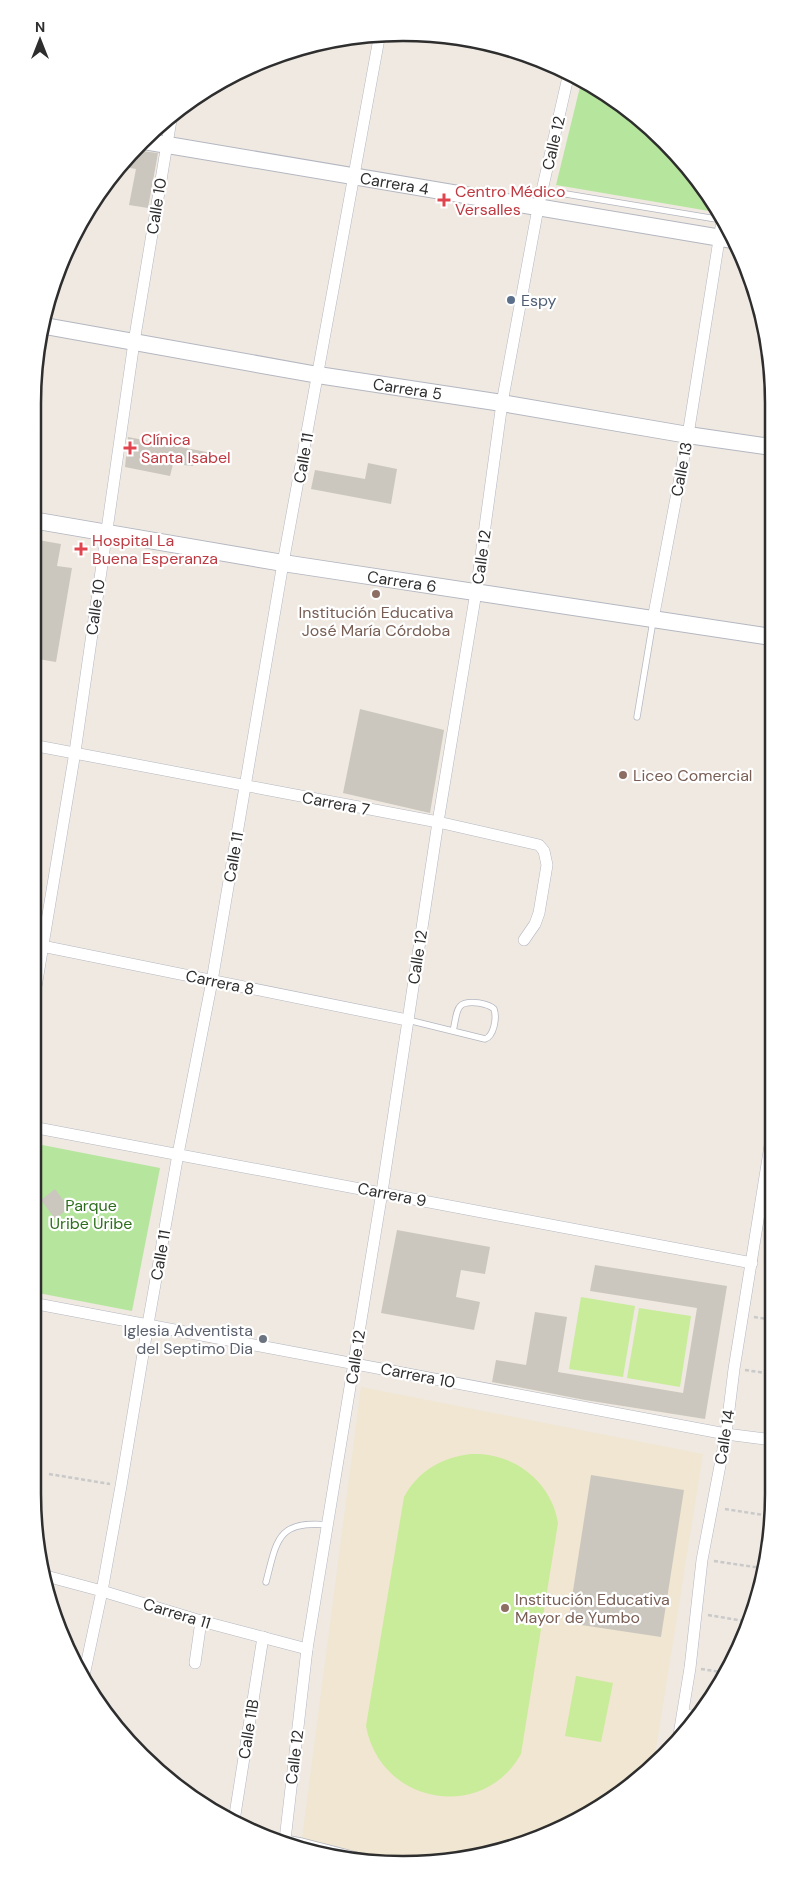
<svg xmlns="http://www.w3.org/2000/svg" width="806" height="1897" viewBox="0 0 806 1897" font-family="'DM Sans',sans-serif">
	<style>
		.education { fill: #f0e6d1 }
		.green { fill: #b6e59e }
		.pitch { fill: #c9ec9a }
		.building { fill: #cbc7bf }
		.lines { fill: none; stroke-linecap: round; stroke-linejoin: round }
		.lane-casing { stroke: #b4b7c1; stroke-width: 7 }
		.street-casing { stroke: #b4b7c1; stroke-width: 12 }
		.secondary-casing { stroke: #b4b7c1; stroke-width: 18 }
		.path { stroke: #c9c9c9; stroke-width: 2.5; stroke-dasharray: 4 2.5; stroke-linecap: butt }
		.lane { stroke: #fff; stroke-width: 5.5 }
		.street { stroke: #fff; stroke-width: 11 }
		.secondary { stroke: #fff; stroke-width: 16 }
		.health-dot { fill: #e0444e; stroke: #fff; stroke-width: 2 }
		.service-dot { fill: #5c6f8a; stroke: #fff; stroke-width: 2 }
		.education-dot { fill: #8d6e63; stroke: #fff; stroke-width: 2 }
		.worship-dot { fill: #6b7280; stroke: #fff; stroke-width: 2 }
		.labels { text-anchor: middle; stroke-width: 4.5; stroke-linejoin: round; paint-order: stroke }
		.street-label { font-size: 16px; fill: #2e2e2e; stroke: #fff }
		.health-label { font-size: 16px; fill: #be3a42; stroke: #fff; text-anchor: start }
		.service-label { font-size: 16px; fill: #4e5e75; stroke: #fff; text-anchor: start }
		.education-label { font-size: 16px; fill: #785e54; stroke: #fff; text-anchor: start }
		.park-label { font-size: 16px; fill: #2c6e1b; stroke: #fff }
		.worship-label { font-size: 16px; fill: #5b616d; stroke: #fff; text-anchor: end }
		.rim { fill: none; stroke: #2e2e2e; stroke-width: 2.5 }
	</style>
	<rect width="100%" height="100%" fill="#efe9e1"/>
	<!-- education -->
	<polygon class="education" points="361,1387 703,1454 654,1761 588,1815 522,1845 452,1861 331,1857 301,1846"/>
	<!-- green -->
	<g class="green">
		<polygon points="581,83 628,109 697,177 715,209 715,212 556,185"/>
		<polygon points="32,1143 160,1168 132,1311 33,1292"/>
	</g>
	<!-- pitch -->
	<g class="pitch">
		<polygon points="581,1297 635,1306 623,1377 569,1369"/>
		<polygon points="639,1308 691,1316 680,1387 627,1378"/>
		<path d="M471,1454C513,1452 551,1481 558,1523L521,1754C482,1823 380,1804 366,1726L404,1497C417,1472 442,1457 471,1454Z"/>
		<polygon points="576,1676 613,1683 601,1742 565,1736"/>
	</g>
	<!-- building -->
	<g class="building">
		<polygon points="137,147 142,151 158,153 148,208 129,205 136,169 119,166"/>
		<polygon points="128,437 212,453 211,465 194,463 193,466 173,464 170,476 125,467"/>
		<polygon points="368,463 397,469 391,504 311,489 315,470 365,479"/>
		<polygon points="38,540 61,544 57,566 72,568 56,662 32,658 32,550 36,550"/>
		<polygon points="360,709 444,730 430,813 343,793"/>
		<polygon points="55,1189 69,1208 55,1219 41,1200"/>
		<polygon points="397,1230 490,1247 485,1274 461,1270 456,1297 480,1302 474,1330 381,1313"/>
		<polygon points="595,1265 727,1286 705,1419 585,1400 492,1382 496,1360 526,1365 535,1312 567,1317 558,1372 683,1393 697,1308 590,1291"/>
		<polygon points="591,1475 684,1490 661,1637 568,1623"/>
	</g>
	<g class="lines">
		<defs>
			<g id="lane">
				<polyline points="542,190 722,220"/>
				<polyline points="637,717 653,621"/>
				<path d="M408,1020L485,1039C494,1036 497,1018 494,1009C490,1005 485,1004 479,1003C454,1000 458,1011 453,1031"/>
				<path d="M266,1582C277,1540 277,1520 328,1525"/>
				<polyline points="285,1838 301,1841 371,1859"/>
			</g>
			<g id="street">
				<polyline points="653,619 688,435 722,221"/>
				<polyline points="32,745 438,822 539,845 544,851 547,865 539,913 535,924 524,940"/>
				<polyline points="32,944 407,1020"/>
				<polyline points="32,1011 75,752 134,342 172,114"/>
				<polyline points="32,1127 752,1263"/>
				<polyline points="32,1303 726,1434 773,1440"/>
				<polyline points="46,1576 102,1591 201,1621 307,1649"/>
				<polyline points="195,1663 201,1621"/>
				<polyline points="83,1680 102,1591 121,1486 148,1324 178,1154 212,981 283,563 380,33"/>
				<polyline points="683,1714 697,1717"/>
				<polyline points="678,1741 690,1668 702,1560 726,1434 734,1369 772,1133"/>
				<polyline points="234,1821 263,1637"/>
				<polyline points="285,1840 307,1649 382,1192 438,822 476,592 502,403 538,208 568,77"/>
			</g>
			<g id="secondary">
				<path id="s1" d="M144,141L733,240"/>
				<path id="s2" d="M45,326L318,375L502,403L688,435L771,447"/>
				<path id="s3" d="M32,520L283,563L771,637"/>
			</g>
		</defs>
		<!-- lane casing -->
		<use href="#lane" class="lane-casing"/>
		<!-- street casing -->
		<use href="#street" class="street-casing"/>
		<!-- secondary casing -->
		<use href="#secondary" class="secondary-casing"/>
		<!-- path -->
		<g class="path">
			<polyline points="764,1256 773,1257"/>
			<polyline points="754,1317 773,1320"/>
			<polyline points="745,1370 773,1374"/>
			<polyline points="49,1474 110,1484"/>
			<polyline points="725,1509 770,1516"/>
			<polyline points="714,1561 761,1568"/>
			<polyline points="708,1615 750,1622"/>
			<polyline points="701,1669 727,1673"/>
		</g>
		<!-- lane -->
		<use href="#lane" class="lane"/>
		<!-- street -->
		<use href="#street" class="street"/>
		<!-- secondary -->
		<use href="#secondary" class="secondary"/>
	</g>
	<!-- markers -->
	<g class="health-dot">
		<path d="M441.5 192.5h5v5h5v5h-5v5h-5v-5h-5v-5h5z"/>
		<path d="M127.5 440.5h5v5h5v5h-5v5h-5v-5h-5v-5h5z"/>
		<path d="M78.5 541.5h5v5h5v5h-5v5h-5v-5h-5v-5h5z"/>
	</g>
	<circle class="service-dot" cx="511" cy="300" r="5"/>
	<g class="education-dot">
		<circle cx="376" cy="594" r="5"/>
		<circle cx="623" cy="775" r="5"/>
		<circle cx="505" cy="1608" r="5"/>
	</g>
	<circle class="worship-dot" cx="263" cy="1339" r="5"/>
	<g class="labels">
		<!-- street labels -->
		<g class="street-label">
			<text transform="translate(553 143) rotate(-77)" y="6">Calle 12</text>
			<text dy="6" stroke="none"><textPath href="#s1" startOffset="254">Carrera 4</textPath></text>
			<text transform="translate(156 206) rotate(-81)" y="6">Calle 10</text>
			<text dy="6" stroke="none"><textPath href="#s2" startOffset="368">Carrera 5</textPath></text>
			<text transform="translate(303 458) rotate(-80)" y="6">Calle 11</text>
			<text transform="translate(681 469) rotate(-79)" y="6">Calle 13</text>
			<text transform="translate(481 557) rotate(-82)" y="6">Calle 12</text>
			<text dy="6" stroke="none"><textPath href="#s3" startOffset="375">Carrera 6</textPath></text>
			<text transform="translate(95 607) rotate(-82)" y="6">Calle 10</text>
			<text transform="translate(336 803) rotate(11)" y="6">Carrera 7</text>
			<text transform="translate(233 857) rotate(-80)" y="6">Calle 11</text>
			<text transform="translate(417 957) rotate(-81)" y="6">Calle 12</text>
			<text transform="translate(220 982) rotate(12)" y="6">Carrera 8</text>
			<text transform="translate(392 1194) rotate(11)" y="6">Carrera 9</text>
			<text transform="translate(160 1255) rotate(-80)" y="6">Calle 11</text>
			<text transform="translate(355 1357) rotate(-81)" y="6">Calle 12</text>
			<text transform="translate(418 1375) rotate(11)" y="6">Carrera 10</text>
			<text transform="translate(724 1437) rotate(-81)" y="6">Calle 14</text>
			<text transform="translate(177 1613) rotate(17)" y="6">Carrera 11</text>
			<text transform="translate(248 1729) rotate(-81)" y="6">Calle 11B</text>
			<text transform="translate(294 1757) rotate(-83)" y="6">Calle 12</text>
		</g>
		<!-- health labels -->
		<g class="health-label">
			<text x="455" y="197">Centro Médico<tspan x="455" dy="18">Versalles</tspan></text>
			<text x="141" y="445">Clínica<tspan x="141" dy="18">Santa Isabel</tspan></text>
			<text x="92" y="546">Hospital La<tspan x="92" dy="18">Buena Esperanza</tspan></text>
		</g>
		<!-- service labels -->
		<g class="service-label">
			<text x="521" y="306">Espy</text>
		</g>
		<!-- education labels -->
		<g class="education-label">
			<text x="376" y="618" text-anchor="middle">Institución Educativa<tspan x="376" dy="18">José María Córdoba</tspan></text>
			<text x="633" y="781">Liceo Comercial</text>
			<text x="515" y="1605">Institución Educativa<tspan x="515" dy="18">Mayor de Yumbo</tspan></text>
		</g>
		<!-- park labels -->
		<g class="park-label">
			<text x="91" y="1211">Parque<tspan x="91" dy="18">Uribe Uribe</tspan></text>
		</g>
		<!-- worship labels -->
		<g class="worship-label">
			<text x="253" y="1336">Iglesia Adventista<tspan x="253" dy="18">del Septimo Dia</tspan></text>
		</g>
	</g>
	<!-- crop -->
	<path d="M0 0H806V1897H0ZM403 41H403A362 362 0 0 1 765 403V1494A362 362 0 0 1 403 1856H403A362 362 0 0 1 41 1494V403A362 362 0 0 1 403 41Z" fill="#fff" fill-rule="evenodd"/>
	<path class="rim" d="M403 41H403A362 362 0 0 1 765 403V1494A362 362 0 0 1 403 1856H403A362 362 0 0 1 41 1494V403A362 362 0 0 1 403 41Z"/>
	<!-- north arrow -->
	<g transform="translate(40 40)" stroke="#ffffff" stroke-width="4" paint-order="stroke">
	<path d="M0-4L9 19L0 12L-9 19Z" fill="#2e2e2e"/>
	<text y="-8" font-size="14" font-weight="bold" text-anchor="middle" fill="#2e2e2e">N</text>
	</g>
</svg>
